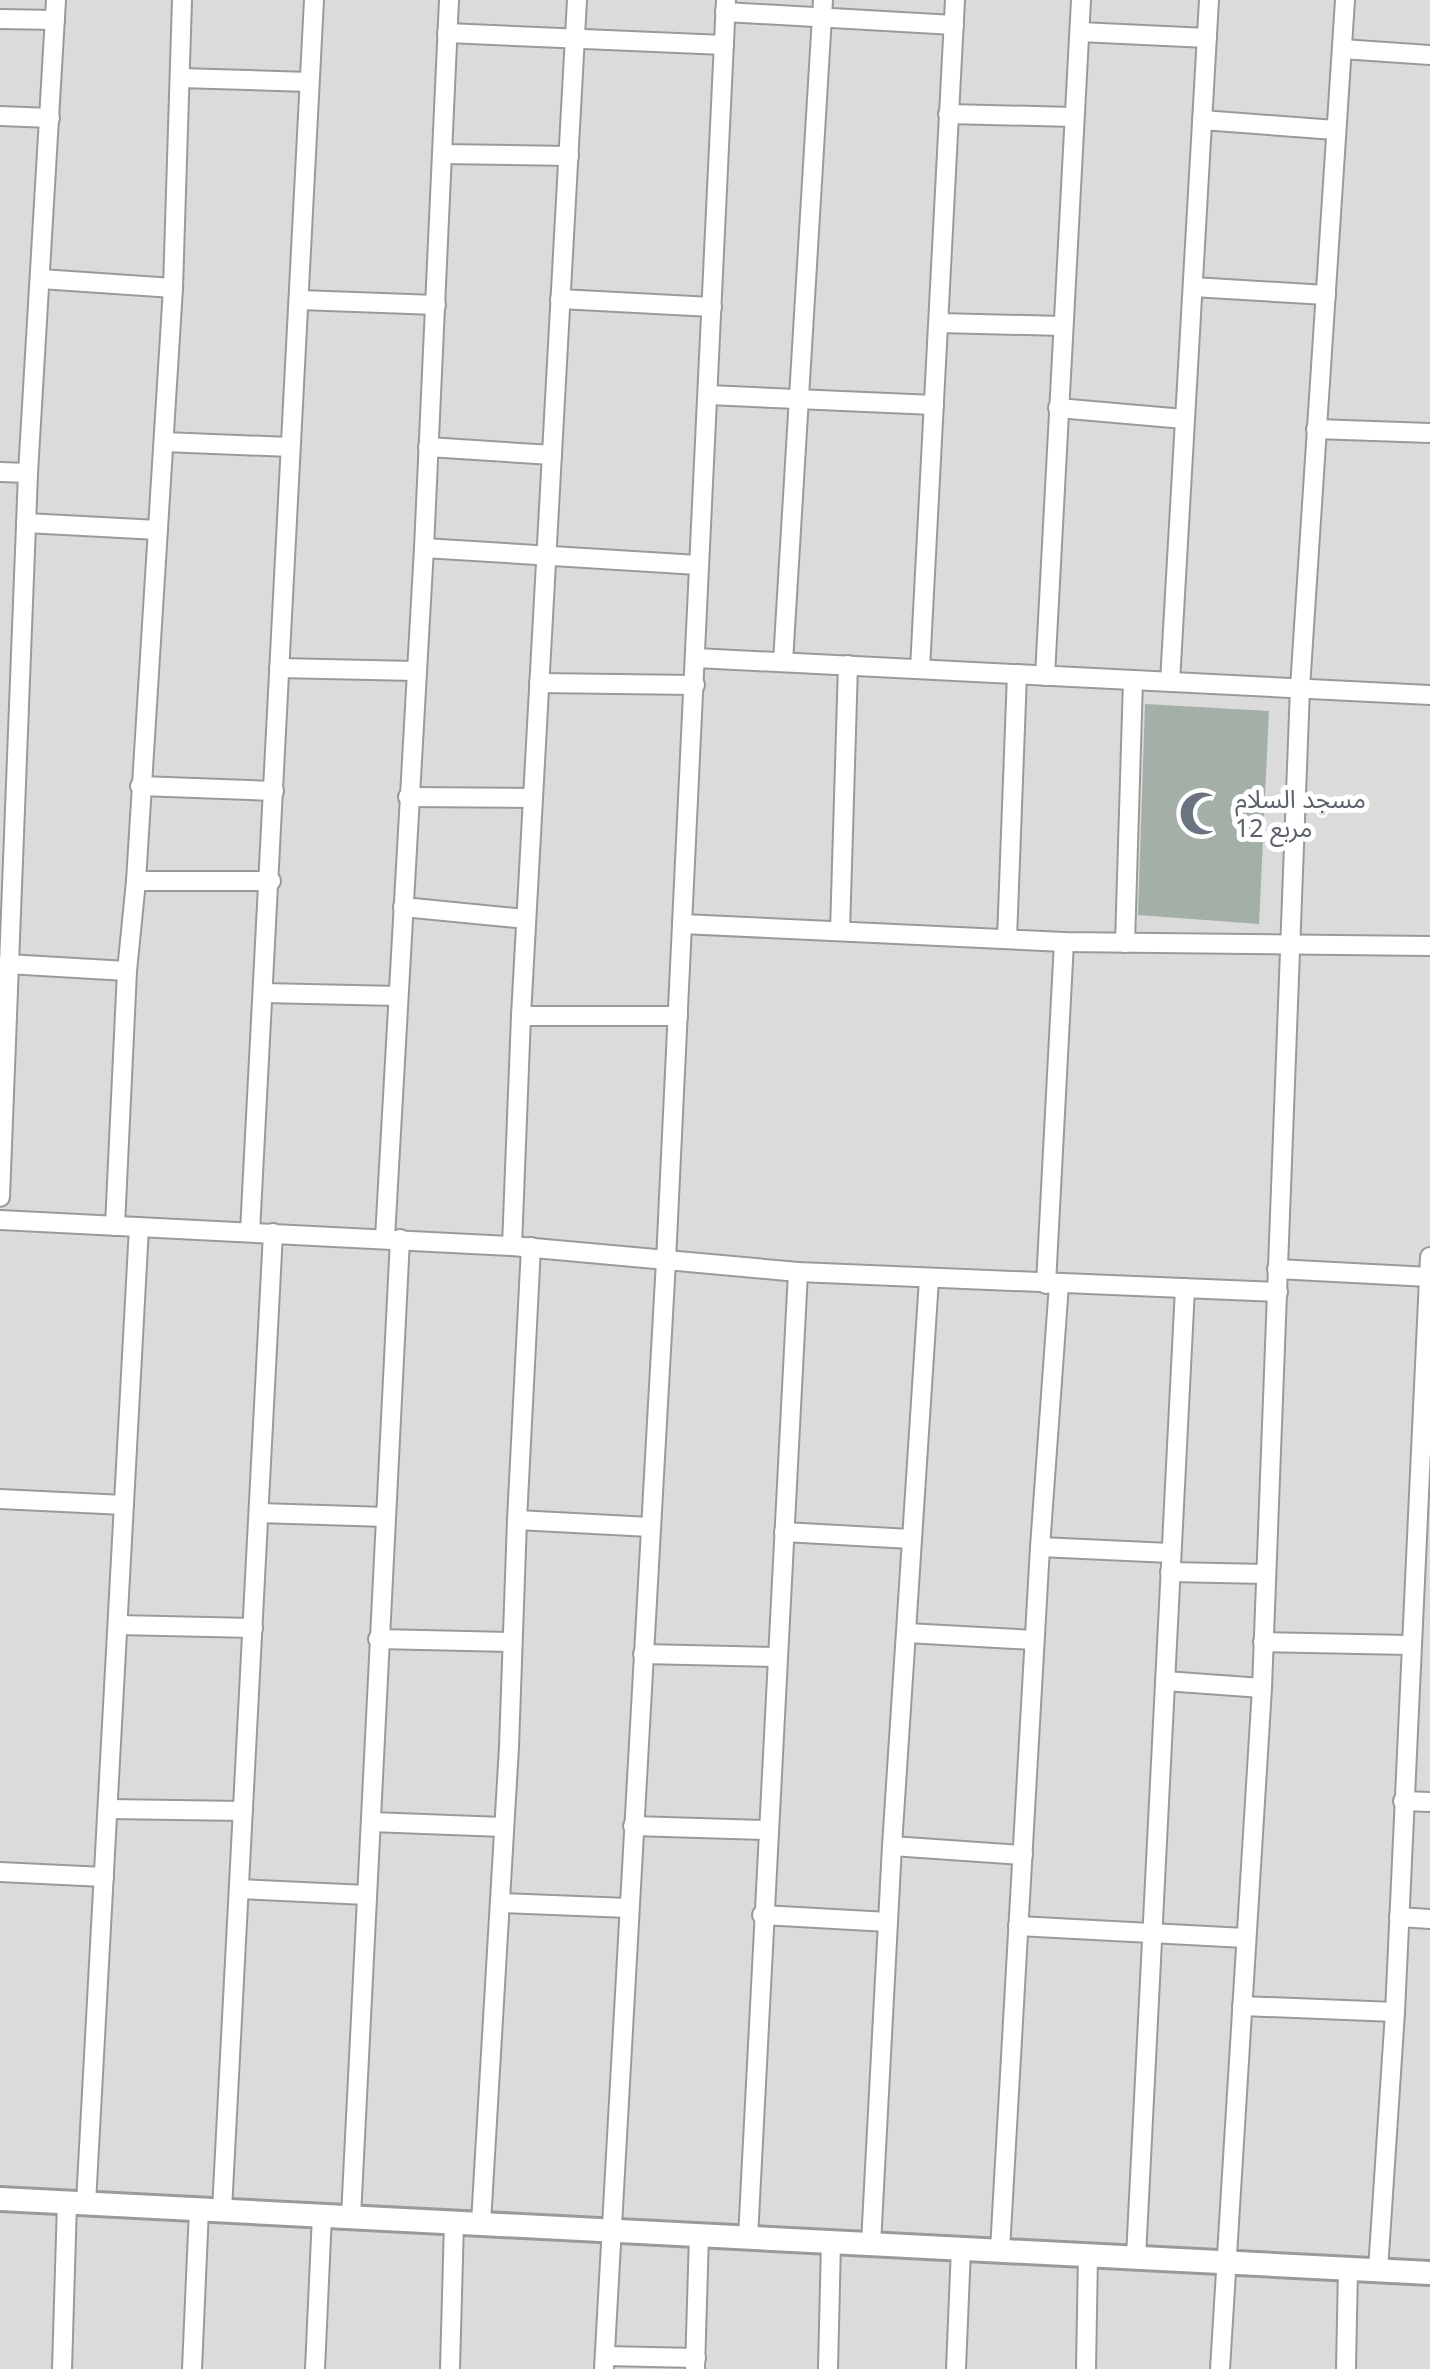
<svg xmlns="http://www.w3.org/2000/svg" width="1430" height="2369" viewBox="0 0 1430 2369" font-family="'Noto Sans','Noto Sans Arabic',sans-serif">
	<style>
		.residential { fill: #dadbda }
		.building { fill: #a3afa7 }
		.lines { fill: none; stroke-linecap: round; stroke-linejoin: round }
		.minor-casing { stroke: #9a9a9a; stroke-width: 22 }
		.tertiary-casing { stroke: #9a9a9a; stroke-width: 28 }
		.minor { stroke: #fff; stroke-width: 18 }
		.tertiary { stroke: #fff; stroke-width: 22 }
		.labels { text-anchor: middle; stroke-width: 10; stroke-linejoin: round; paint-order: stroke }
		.worship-label { font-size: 25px; fill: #5b616d; stroke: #fff; text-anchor: start }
	</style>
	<rect width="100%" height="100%" fill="#e3ede9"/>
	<!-- residential -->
	<rect class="residential" x="0" y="0" width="1430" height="2369"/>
	<!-- building -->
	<polygon class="building" points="1145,704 1269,711 1259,924 1138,915"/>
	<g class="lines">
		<defs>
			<g id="minor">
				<polyline points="725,12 954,25"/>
				<polyline points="0,19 55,20"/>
				<polyline points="1080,32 1207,38"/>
				<polyline points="447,33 724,45"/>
				<polyline points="1342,49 1430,55"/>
				<polyline points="180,78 309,82"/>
				<polyline points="948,114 1074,117"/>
				<polyline points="0,116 50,118"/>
				<polyline points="1202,120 1335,130"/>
				<polyline points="442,154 569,156"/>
				<polyline points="41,279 173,288"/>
				<polyline points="1193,287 1326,295"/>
				<polyline points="560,299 712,307"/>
				<polyline points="300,300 436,305"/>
				<polyline points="939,323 1063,326"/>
				<polyline points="708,395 934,405"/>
				<polyline points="1058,408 1184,419"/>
				<polyline points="1316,429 1430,433"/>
				<polyline points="164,442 290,447"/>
				<polyline points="428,447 552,455"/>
				<polyline points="0,472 28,473"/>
				<polyline points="26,523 158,530"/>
				<polyline points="424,548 698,565"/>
				<polyline points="696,658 1430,695"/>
				<polyline points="783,662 823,0"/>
				<polyline points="279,668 415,671"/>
				<polyline points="920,669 955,0"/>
				<polyline points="1045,676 1081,0"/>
				<polyline points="1170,682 1209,0"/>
				<polyline points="539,683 695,685"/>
				<polyline points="140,786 274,791"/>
				<polyline points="408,797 533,798"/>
				<polyline points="136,881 271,881"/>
				<polyline points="403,907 526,919"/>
				<polyline points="682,924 1064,942 1430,946"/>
				<polyline points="840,931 848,665"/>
				<polyline points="1007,939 1017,674"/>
				<polyline points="1125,943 1133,680"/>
				<polyline points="7,964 127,971"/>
				<polyline points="263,993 398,996"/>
				<polyline points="521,1016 678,1016"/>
				<polyline points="0,1197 28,473 56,0"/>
				<polyline points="0,1220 512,1246 798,1272 1278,1292"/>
				<polyline points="115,1226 127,971 136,881 173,288 182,0"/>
				<polyline points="250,1232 314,0"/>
				<polyline points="385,1238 424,548 449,0"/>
				<polyline points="512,1246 521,1016 577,0"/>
				<polyline points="1277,1269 1429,1277"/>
				<polyline points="1046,1284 1064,942"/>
				<polyline points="0,1499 124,1505"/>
				<polyline points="259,1513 386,1517"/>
				<polyline points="517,1520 650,1527"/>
				<polyline points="784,1532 911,1539"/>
				<polyline points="1040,1547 1170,1553"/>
				<polyline points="1170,1572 1266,1574"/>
				<polyline points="118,1625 253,1628"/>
				<polyline points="907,1633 1034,1640"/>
				<polyline points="378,1639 512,1642"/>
				<polyline points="1263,1642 1410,1645"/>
				<polyline points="643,1654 777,1657"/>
				<polyline points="1165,1681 1262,1688"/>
				<polyline points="1403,1801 1430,1802"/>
				<polyline points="108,1809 243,1811"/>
				<polyline points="371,1822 503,1827"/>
				<polyline points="633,1826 768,1830"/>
				<polyline points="892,1846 1023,1855"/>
				<polyline points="0,1872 104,1877"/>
				<polyline points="239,1889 367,1895"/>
				<polyline points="501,1903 628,1908"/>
				<polyline points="762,1915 888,1922"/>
				<polyline points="1399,1917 1430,1919"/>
				<polyline points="1018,1926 1245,1938"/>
				<polyline points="1242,2006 1395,2012"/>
				<polyline points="86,2203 139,1227"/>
				<polyline points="222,2210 273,1233"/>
				<polyline points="351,2217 400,1239"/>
				<polyline points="481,2223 509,1747 517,1520 531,1247"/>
				<polyline points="748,2238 798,1272"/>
				<polyline points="871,2244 892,1846 929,1279"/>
				<polyline points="1000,2250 1040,1547 1059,1284"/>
				<polyline points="1136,2257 1185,1288"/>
				<polyline points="1378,2270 1395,2012 1430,1257"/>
				<polyline points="605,2356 696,2358"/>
				<polyline points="62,2369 67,2202"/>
				<polyline points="192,2369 199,2209"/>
				<polyline points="315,2369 322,2215"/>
				<polyline points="450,2369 454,2222"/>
				<polyline points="604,2369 666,1261 726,0"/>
				<polyline points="695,2369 699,2235"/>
				<polyline points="828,2369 831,2242"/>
				<polyline points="956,2369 961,2248"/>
				<polyline points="1086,2369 1088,2255"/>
				<polyline points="1220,2369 1262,1688 1300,688 1345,0"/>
				<polyline points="1346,2369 1348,2269"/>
			</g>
			<polyline id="tertiary" points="0,2199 1430,2273"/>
		</defs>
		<!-- minor casing -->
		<use href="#minor" class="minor-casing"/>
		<!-- tertiary casing -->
		<use href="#tertiary" class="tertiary-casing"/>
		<!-- minor -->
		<use href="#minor" class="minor"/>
		<!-- tertiary -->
		<use href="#tertiary" class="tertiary"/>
	</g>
	<!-- icons -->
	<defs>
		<symbol id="mosque-bare" viewBox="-9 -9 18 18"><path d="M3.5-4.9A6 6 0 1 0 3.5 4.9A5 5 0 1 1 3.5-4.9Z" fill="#6b7280" stroke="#fff" stroke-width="2.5" paint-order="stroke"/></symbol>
	</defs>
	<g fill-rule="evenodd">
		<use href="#mosque-bare" x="1170" y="782" width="63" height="63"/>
	</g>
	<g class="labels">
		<!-- worship labels -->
		<g class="worship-label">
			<text x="1235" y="808">مسجد السلام<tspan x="1235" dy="29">مربع 12</tspan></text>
		</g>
	</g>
</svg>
